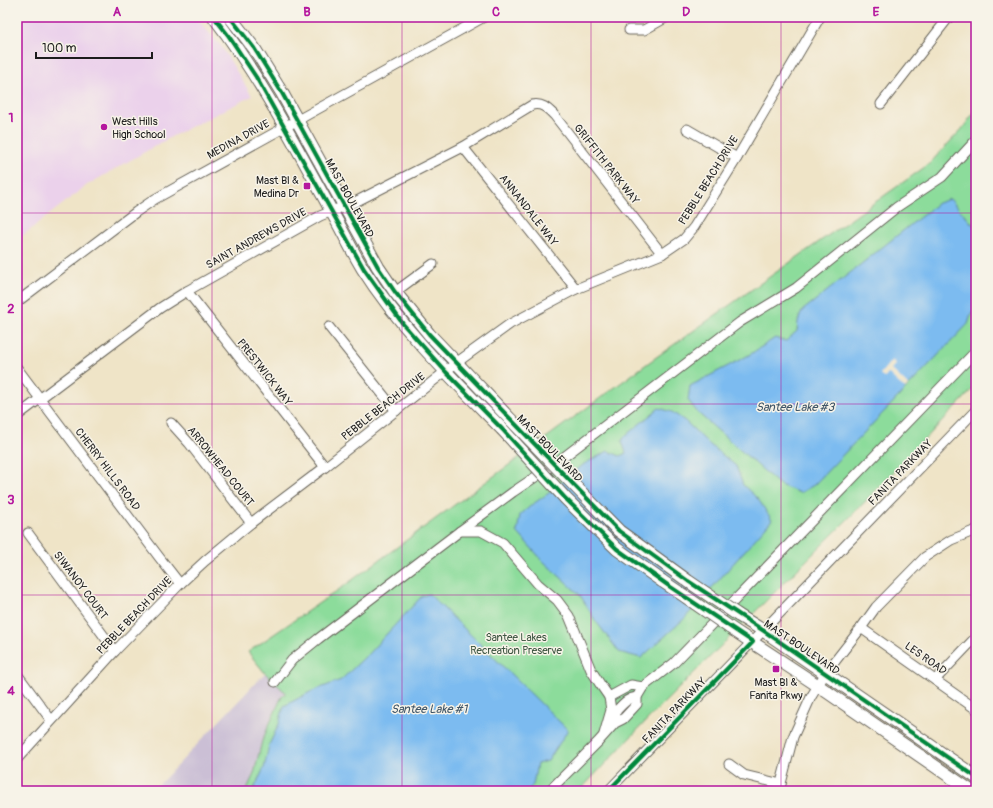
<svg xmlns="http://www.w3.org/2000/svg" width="993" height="808" viewBox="0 0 993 808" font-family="Pangolin,sans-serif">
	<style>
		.built { fill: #ebd1eb }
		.industrial { fill: #cbbfd5 }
		.green { fill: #8cdc9b; stroke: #547c5c }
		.water { fill: #7cbbf0; stroke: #4c6c86 }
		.pier { fill: #efe4c7 }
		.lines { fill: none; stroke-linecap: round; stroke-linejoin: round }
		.minor-casing { stroke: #666258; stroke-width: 11 }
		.major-casing { stroke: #666258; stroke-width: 14 }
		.minor { stroke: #fff; stroke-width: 9 }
		.major { stroke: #fff; stroke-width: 12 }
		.major-bridge-casing { stroke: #666258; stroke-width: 14; stroke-linecap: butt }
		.major-bridge { stroke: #fff; stroke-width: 12 }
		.cycleway-casing { stroke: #f7f3e8; stroke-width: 6 }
		.cycleway { stroke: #00873e; stroke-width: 4 }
		.grid { fill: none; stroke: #b5179e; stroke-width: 1; stroke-opacity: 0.55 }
		.poi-dot { fill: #b5179e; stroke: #f7f3e8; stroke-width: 1.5 }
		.labels { text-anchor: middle; stroke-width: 3; stroke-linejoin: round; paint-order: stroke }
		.poi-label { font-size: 11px; fill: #1c1c1c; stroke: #f7f3e8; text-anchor: start }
		.street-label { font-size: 11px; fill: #1c1c1c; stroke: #f7f3e8 }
		.park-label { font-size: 11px; fill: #3e5642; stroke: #f7f3e8 }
		.water-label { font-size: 12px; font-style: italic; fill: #3e5466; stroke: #f7f3e8 }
		.neatline { fill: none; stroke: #b5179e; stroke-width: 1.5 }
		.grid-label { font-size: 13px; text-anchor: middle; font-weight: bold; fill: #b5179e }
	</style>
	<rect width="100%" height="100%" fill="#f7f3e8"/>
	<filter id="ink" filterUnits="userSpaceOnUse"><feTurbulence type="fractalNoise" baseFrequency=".025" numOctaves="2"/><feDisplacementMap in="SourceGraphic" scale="8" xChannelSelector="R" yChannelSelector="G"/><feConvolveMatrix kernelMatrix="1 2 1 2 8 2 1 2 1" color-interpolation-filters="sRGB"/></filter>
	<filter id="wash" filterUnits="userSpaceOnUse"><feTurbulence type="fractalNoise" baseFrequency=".012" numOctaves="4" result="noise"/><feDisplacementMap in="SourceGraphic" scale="16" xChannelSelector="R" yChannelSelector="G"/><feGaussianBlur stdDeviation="0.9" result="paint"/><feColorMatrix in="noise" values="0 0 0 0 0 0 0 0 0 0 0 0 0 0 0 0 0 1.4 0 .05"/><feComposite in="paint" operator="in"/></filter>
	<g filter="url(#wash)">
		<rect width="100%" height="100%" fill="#efe4c7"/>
		<!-- built -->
		<polygon class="built" points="17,17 195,17 221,46 252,96 171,137 87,185 17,240"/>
		<!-- industrial -->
		<polygon class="industrial" points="265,673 286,693 275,710 262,741 254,774 246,791 153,791"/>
		<!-- green -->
		<polygon class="green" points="976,110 976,386 860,507 648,719 579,791 246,791 254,774 262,741 282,696 286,693 265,673 248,652 344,586 648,363 929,164 962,129"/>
		<!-- water -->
		<g class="water">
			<polygon points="950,199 976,228 976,308 972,312 968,324 814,485 800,493 780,485 698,413 688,400 690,386 749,355 775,338 786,341 797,331 798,321 802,311 938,203"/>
			<polygon points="659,408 672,412 685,421 709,444 736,466 743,485 758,499 772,520 685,618 641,658 619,652 595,620 580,595 544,562 517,532 520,515 533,504 549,493 584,464 608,451 620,456 626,453 622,441 625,436"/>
			<polygon points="429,594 568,730 548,761 537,764 533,785 527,791 253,791 264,768 269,745 279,724 284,706 310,692 341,680 368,654 422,596"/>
		</g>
		<!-- pier -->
		<polygon class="pier" points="892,360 896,364 891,369 909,386 905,389 888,373 884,378 880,374"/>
	</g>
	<g filter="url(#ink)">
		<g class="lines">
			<defs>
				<g id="minor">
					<polyline points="629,30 644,30 667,17"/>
					<polyline points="881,104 949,17"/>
					<polyline points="687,129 737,158"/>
					<polyline points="463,147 576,289"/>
					<polyline points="187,291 325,467"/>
					<polyline points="395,292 433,264"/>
					<polyline points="17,302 136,212 155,199 484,17"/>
					<polyline points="329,327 396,411"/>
					<polyline points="17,368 159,557 180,584"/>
					<path d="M17,416L160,308L187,291L320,216L357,201L463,147L532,105C542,103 547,108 554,115L662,254"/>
					<polyline points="171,423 189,443 251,523"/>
					<polyline points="460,531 513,492 556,463 740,322 796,288 897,207 942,177 976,140"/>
					<polyline points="28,533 115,651"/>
					<polyline points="861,628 976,709"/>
					<polyline points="17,674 51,720"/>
					<polyline points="935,680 976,637"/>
					<polyline points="275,682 292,660 318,639 460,531 481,531 503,543 538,584 557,600 569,616 591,670 600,684 609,697 631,685 643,687"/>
					<path d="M615,721L616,711C623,704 627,698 637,697"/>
					<polyline points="604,734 611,710 609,697"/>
					<polyline points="17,759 115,651 180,584 205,561 251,523 325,467 456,363 510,324 576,289 662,254 684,239 694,227 737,158 820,17"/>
					<polyline points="729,764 744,775 781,784"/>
					<polyline points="549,791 598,742 615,723 623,719 637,704 637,697 643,687 674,663 976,351"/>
					<polyline points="608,791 976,410"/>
					<polyline points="779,791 793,737 811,697 825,674 861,628 876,607 925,557 951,540 976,530"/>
				</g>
				<g id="major">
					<path d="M214,17C261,78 296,147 333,214C343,232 352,251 363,269C401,329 453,379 502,429"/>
					<polyline points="230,17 254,48 282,93 378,267 395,292 429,334 511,420"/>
					<polyline points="662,581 686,597"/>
					<polyline points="738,615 764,631 976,777"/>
					<polyline points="729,627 817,685 971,791"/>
				</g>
			</defs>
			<!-- minor casing -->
			<use href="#minor" class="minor-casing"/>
			<!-- major casing -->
			<use href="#major" class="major-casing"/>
			<!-- minor -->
			<use href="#minor" class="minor"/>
			<!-- major -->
			<use href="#major" class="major"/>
			<defs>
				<g id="major-bridge">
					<polyline points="511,420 574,485 619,531 688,581 738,615"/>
					<polyline points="502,429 566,499 617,549 662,581"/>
					<polyline points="686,597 729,627"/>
				</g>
			</defs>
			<!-- major-bridge casing -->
			<use href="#major-bridge" class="major-bridge-casing"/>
			<!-- major-bridge -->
			<use href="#major-bridge" class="major-bridge"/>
			<defs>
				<g id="cycleway">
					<polyline points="214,17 228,35 256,77 364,269 403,324 446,372 502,429 566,499 617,549 669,586 753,642 608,791"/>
					<polyline points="230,17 254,48 282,93 378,267 395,292 429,334 574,485 619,531 688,581 764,631 976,777"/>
				</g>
			</defs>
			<!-- cycleway casing -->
			<use href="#cycleway" class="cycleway-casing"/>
			<!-- cycleway -->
			<use href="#cycleway" class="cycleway"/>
		</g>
	</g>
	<!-- grid -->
	<path class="grid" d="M212,17V791M402,17V791M591,17V791M781,17V791M17,213H976M17,404H976M17,595H976"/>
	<!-- markers -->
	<g class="poi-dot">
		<circle cx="104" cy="127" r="4"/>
		<rect x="303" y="182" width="8" height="8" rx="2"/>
		<rect x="772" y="665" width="8" height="8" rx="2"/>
	</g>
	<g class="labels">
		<!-- poi labels -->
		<g class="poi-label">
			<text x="112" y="125">West Hills<tspan x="112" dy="13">High School</tspan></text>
			<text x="299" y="184" text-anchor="end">Mast Bl &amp;<tspan x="299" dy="13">Medina Dr</tspan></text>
			<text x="776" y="686" text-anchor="middle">Mast Bl &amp;<tspan x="776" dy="13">Fanita Pkwy</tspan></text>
		</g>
		<!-- street labels -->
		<g class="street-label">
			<text transform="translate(238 139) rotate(-29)" y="4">MEDINA DRIVE</text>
			<text transform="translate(607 164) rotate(52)" y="4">GRIFFITH PARK WAY</text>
			<text transform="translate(708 180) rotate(-58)" y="4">PEBBLE BEACH DRIVE</text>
			<text transform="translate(350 198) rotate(61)" y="4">MAST BOULEVARD</text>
			<text transform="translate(529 210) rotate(52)" y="4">ANNANDALE WAY</text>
			<text transform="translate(256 238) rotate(-29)" y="4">SAINT ANDREWS DRIVE</text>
			<text transform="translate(265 372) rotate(52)" y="4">PRESTWICK WAY</text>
			<text transform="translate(383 406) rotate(-38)" y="4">PEBBLE BEACH DRIVE</text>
			<text transform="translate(550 448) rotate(46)" y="4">MAST BOULEVARD</text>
			<text transform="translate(221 466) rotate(51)" y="4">ARROWHEAD COURT</text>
			<text transform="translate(108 469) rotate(53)" y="4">CHERRY HILLS ROAD</text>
			<text transform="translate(900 472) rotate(-46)" y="4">FANITA PARKWAY</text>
			<text transform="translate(81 585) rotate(53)" y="4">SIWANOY COURT</text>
			<text transform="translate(134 615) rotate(-46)" y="4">PEBBLE BEACH DRIVE</text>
			<text transform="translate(802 647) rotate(34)" y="4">MAST BOULEVARD</text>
			<text transform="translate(926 658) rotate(35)" y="4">LES ROAD</text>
			<text transform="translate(674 710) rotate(-46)" y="4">FANITA PARKWAY</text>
		</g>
		<!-- park labels -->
		<g class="park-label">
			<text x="516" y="641">Santee Lakes<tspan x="516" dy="13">Recreation Preserve</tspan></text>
		</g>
		<!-- water labels -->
		<g class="water-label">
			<text x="795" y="411">Santee Lake #3</text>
			<text x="429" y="713">Santee Lake #1</text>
		</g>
	</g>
	<!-- margin -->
	<rect width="993" height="808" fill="none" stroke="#f7f3e8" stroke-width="44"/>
	<!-- scale -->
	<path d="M36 52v6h116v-6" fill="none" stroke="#1c1c1c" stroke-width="2"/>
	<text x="42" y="52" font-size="12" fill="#1c1c1c" stroke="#f7f3e8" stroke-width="3" paint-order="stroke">100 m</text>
	<rect x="22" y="22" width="949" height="764" class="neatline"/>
	<g class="grid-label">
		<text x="117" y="16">A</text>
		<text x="307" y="16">B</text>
		<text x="496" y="16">C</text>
		<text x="686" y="16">D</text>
		<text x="876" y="16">E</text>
		<text x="11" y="122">1</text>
		<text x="11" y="313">2</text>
		<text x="11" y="504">3</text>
		<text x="11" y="695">4</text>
	</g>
</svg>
